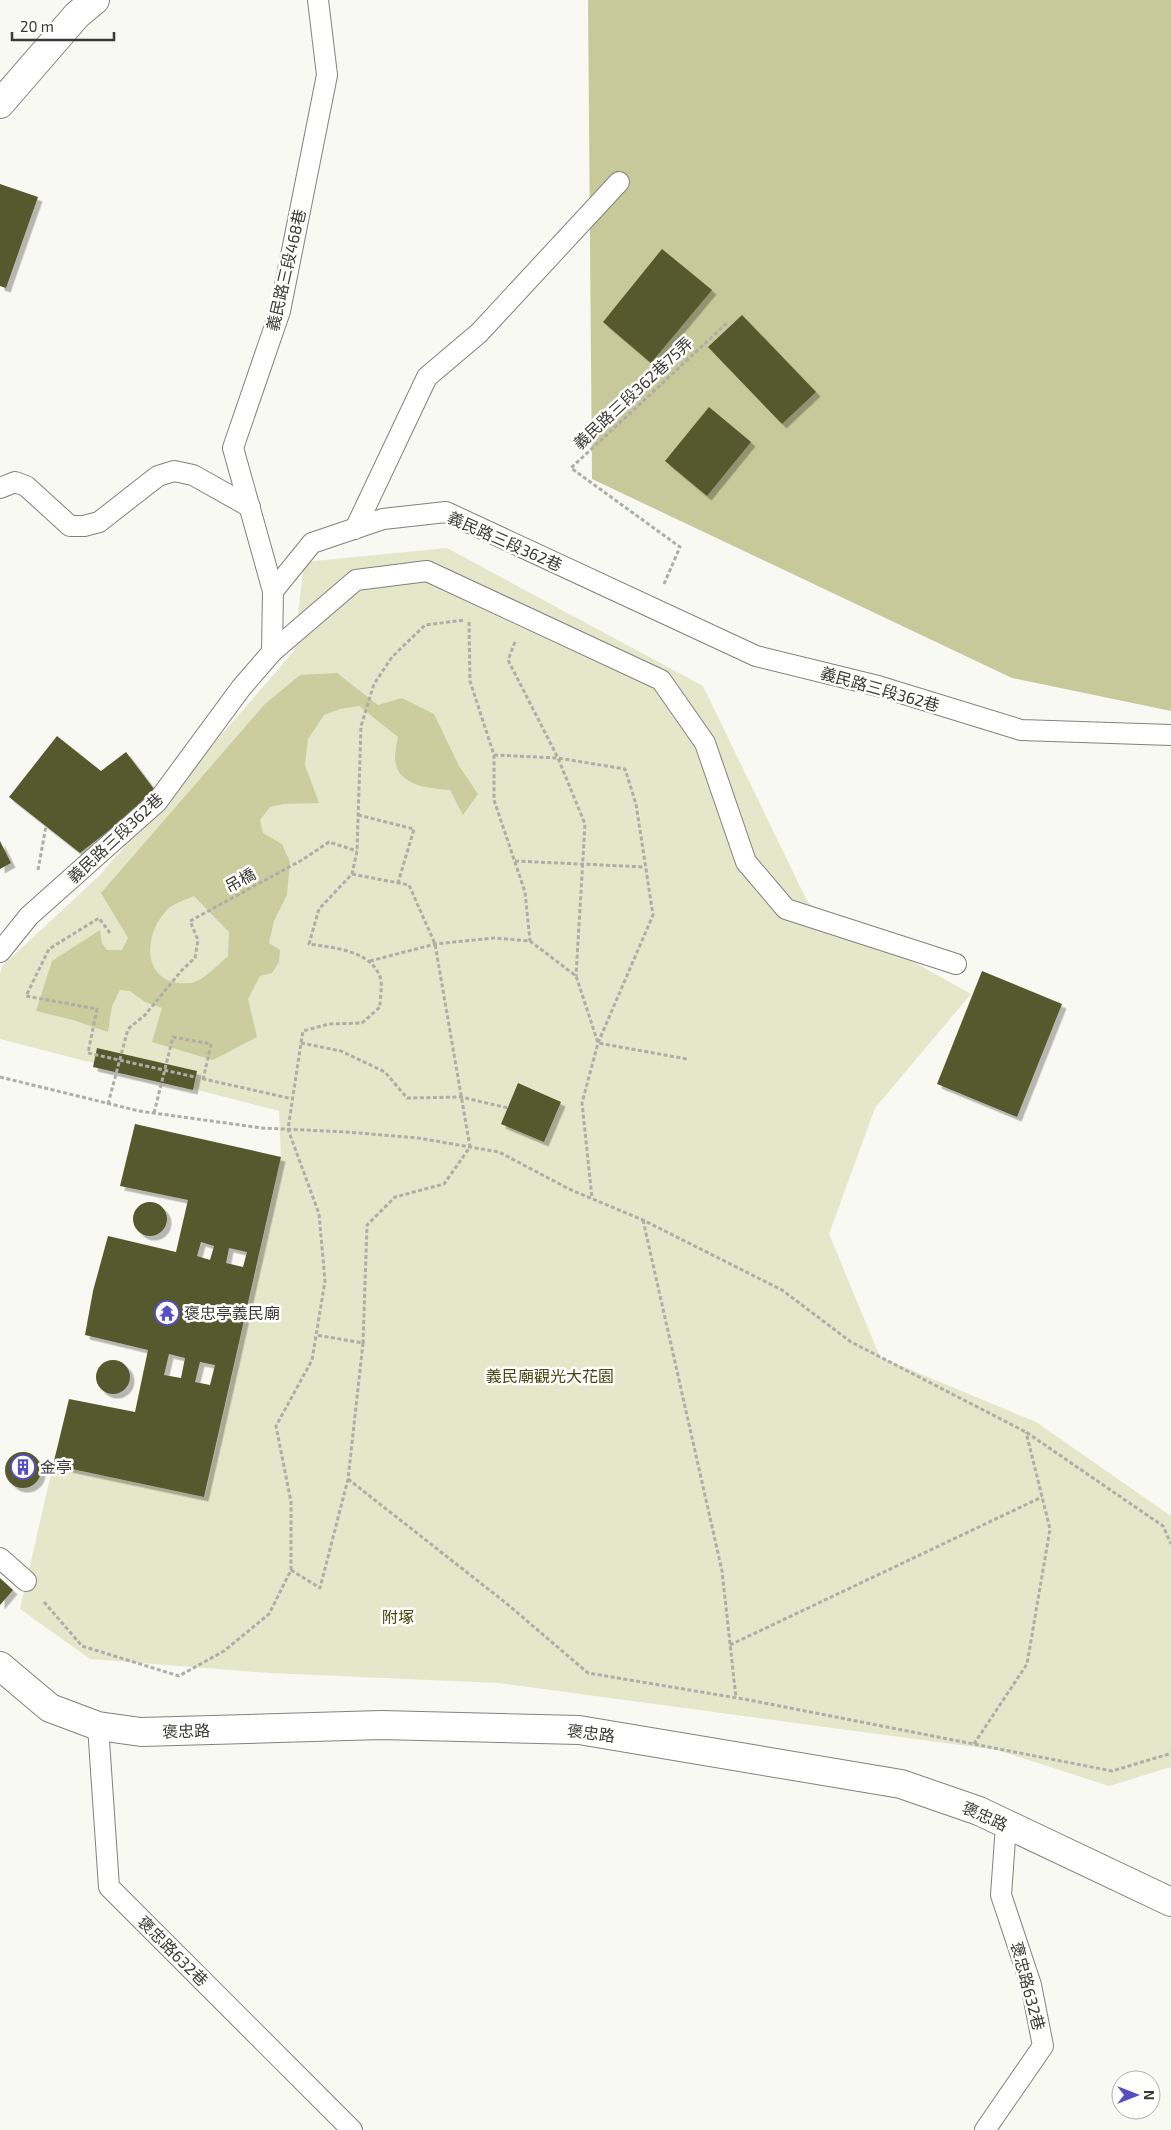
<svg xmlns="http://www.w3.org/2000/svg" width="1171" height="2130" viewBox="0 0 1171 2130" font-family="'Exo 2','Noto Sans TC',sans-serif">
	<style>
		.green { fill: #e5e7ca }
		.forest { fill: #c7c99a }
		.water { fill: #cbcd9e; fill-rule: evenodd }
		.building { fill: #57582d; fill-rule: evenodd; filter: url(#shadow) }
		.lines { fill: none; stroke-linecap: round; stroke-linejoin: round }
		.service-casing { stroke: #81827c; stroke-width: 22 }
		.minor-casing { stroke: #81827c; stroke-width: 30 }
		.secondary-casing { stroke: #81827c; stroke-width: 30 }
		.path { stroke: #aeaea9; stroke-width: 3; stroke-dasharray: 4 2.5; stroke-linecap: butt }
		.service { stroke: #fff; stroke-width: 20 }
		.minor { stroke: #fff; stroke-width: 28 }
		.secondary { stroke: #fff; stroke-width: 28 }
		.labels { text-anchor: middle; stroke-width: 5; stroke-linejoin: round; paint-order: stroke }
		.street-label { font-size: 16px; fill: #393937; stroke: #fffffe }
		.poi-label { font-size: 16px; fill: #393937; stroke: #fffffe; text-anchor: start }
		.park-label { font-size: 16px; fill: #46460e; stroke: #fffffe }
	</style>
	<defs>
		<filter id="shadow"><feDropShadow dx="4.5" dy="4.5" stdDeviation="0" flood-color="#0004"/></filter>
	</defs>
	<rect width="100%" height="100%" fill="#f8f9f2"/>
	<!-- green -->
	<polygon class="green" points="447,548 703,686 808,903 971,994 875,1108 829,1234 880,1357 1036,1422 1171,1516 1171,1767 1109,1786 997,1750 498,1683 270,1673 90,1659 20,1609 53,1465 205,1497 281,1158 279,1111 0,1039 0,974 2,966 99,876 294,651 304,562"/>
	<!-- forest -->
	<polygon class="forest" points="588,0 1171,0 1171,711 1012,678 592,479"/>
	<!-- water -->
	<path class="water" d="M337,673L378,705L402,698L434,714L459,766L478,794L463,815L450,790C428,788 395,786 395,757C395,751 397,743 398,737L359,706L340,709L324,715L308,739L305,765L319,803L283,804L270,807L260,820L263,833L282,844L290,862L287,895L274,921L269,943L280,950L279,962L272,973L260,976L248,999L257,1037L213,1060L152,1042L162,1008L145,1002L130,991L120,990L112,1006L108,1032L73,1020L36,1011L52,961L100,930L102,943L107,950H122L128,938L101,893L265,704L300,675ZM194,896L229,932L228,956C220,963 202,982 191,983C141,988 141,934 169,908C175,903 187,899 194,896Z"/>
	<!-- building -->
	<g class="building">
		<polygon points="0,184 38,197 6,288 0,286"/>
		<polygon points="662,249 712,290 651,363 603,322"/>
		<polygon points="742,315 816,392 782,424 708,347"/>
		<polygon points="709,407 751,442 707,496 665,461"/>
		<polygon points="57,736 101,771 126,752 157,793 80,853 9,797"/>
		<polygon points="0,841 11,863 0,869"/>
		<polygon points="982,971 1062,1004 1017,1117 937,1084"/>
		<polygon points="97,1048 197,1071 193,1090 93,1067"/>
		<polygon points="518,1083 561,1102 544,1142 501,1124"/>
		<path d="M135,1124L281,1157L204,1497L53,1465L69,1399L135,1412L148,1350L85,1335L93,1291L108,1236L176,1252L188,1200L120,1186ZM201,1242L214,1246L210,1260L197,1256ZM229,1248L247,1252L243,1267L226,1263ZM169,1354L185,1358L181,1378L164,1375ZM200,1362L215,1365L210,1385L195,1382Z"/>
		<circle cx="150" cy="1219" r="17"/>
		<circle cx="113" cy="1377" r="17"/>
		<circle cx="23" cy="1470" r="18"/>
		<polygon points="0,1578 13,1590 0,1605"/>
	</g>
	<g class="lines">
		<defs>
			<g id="service">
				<polyline points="0,488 15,482 26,486 70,526 84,526 99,522 158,476 174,471 193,475 250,507"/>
				<polyline points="355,529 427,377 479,333 619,182"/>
				<polyline points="273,591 233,448 280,311 327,75 318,0"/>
				<polyline points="272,652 356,580 427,571 661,680 705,743 746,862 786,909 956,964"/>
				<polyline points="0,952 29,916 157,802 241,688 272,652 273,591 312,543 383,519 446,512 756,656 878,686 1021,730 1171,735"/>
				<polyline points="0,1558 26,1581"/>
				<polyline points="98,1726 109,1887 352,2130"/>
				<polyline points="985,2130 1043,2046 1031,1985 1001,1895 1006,1825"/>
			</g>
			<polyline id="minor" points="0,1666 50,1708 98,1726 141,1732 381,1725 579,1730 901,1784 979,1811 1171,1902"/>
			<polyline id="secondary" points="0,104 77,15 95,0"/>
		</defs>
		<!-- service casing -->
		<use href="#service" class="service-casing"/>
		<!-- minor casing -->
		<use href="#minor" class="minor-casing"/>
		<!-- secondary casing -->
		<use href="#secondary" class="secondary-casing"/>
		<!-- path -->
		<g class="path">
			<polyline points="664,584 680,547 571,468 727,323"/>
			<polyline points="469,622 470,681 494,755 494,800 525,892 530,941"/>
			<polyline points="515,642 508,660 558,758 585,824 576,976"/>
			<polyline points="494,755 558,758 625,769 636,804 653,915 598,1043 582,1103 592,1198"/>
			<polyline points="358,815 414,829 398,883"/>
			<polyline points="515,861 645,867"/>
			<polyline points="38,870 46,826"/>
			<polyline points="352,874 409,885 435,944 470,1147 444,1184 395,1197 367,1225 363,1343"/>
			<polyline points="110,933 99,918 49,949 26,996 97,1009 88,1053 293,1099"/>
			<polyline points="370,961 435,944 494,938 530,941 576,976 598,1043 687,1059"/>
			<polyline points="301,1043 341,1051 385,1072 407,1098 461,1097 508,1108"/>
			<polyline points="0,1077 139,1111 262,1128 347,1132 418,1138 499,1152 569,1189 643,1220 782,1290 851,1342 1026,1432 1163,1526 1171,1544"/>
			<polyline points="108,1104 128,1029 145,1015 182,970 195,958 198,940 190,921 302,860 329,842 357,851"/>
			<polyline points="154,1113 173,1037 211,1044 203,1080"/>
			<polyline points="643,1220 722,1571 736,1698"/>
			<polyline points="348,1479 506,1603 588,1673 749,1700 1112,1771 1169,1754 1171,1752"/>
			<polyline points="291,1570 320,1588 348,1479 363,1343 316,1335"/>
			<path d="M44,1602L82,1646L179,1676L224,1651L269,1614L291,1570V1502L276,1426L312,1360L325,1281L319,1214L288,1129L301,1043L303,1031L329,1024L362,1023L380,1007C380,999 382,988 381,980C373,950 334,948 309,944L319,909L352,874L357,851L361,726L374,684L392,657L425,625L464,620"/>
			<polyline points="730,1645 1042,1497"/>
			<polyline points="974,1744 1027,1664 1050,1529 1026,1432"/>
		</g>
		<!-- service -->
		<use href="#service" class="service"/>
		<!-- minor -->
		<use href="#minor" class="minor"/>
		<!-- secondary -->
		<use href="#secondary" class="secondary"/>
	</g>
	<!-- icons -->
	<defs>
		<symbol id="temple-ring" viewBox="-11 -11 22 22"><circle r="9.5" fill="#fffffe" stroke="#554fc6" stroke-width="1.5"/><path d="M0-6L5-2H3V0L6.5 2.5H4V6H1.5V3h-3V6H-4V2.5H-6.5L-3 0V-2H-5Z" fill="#554fc6"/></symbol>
		<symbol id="building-ring" viewBox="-11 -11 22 22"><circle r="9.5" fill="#fffffe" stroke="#554fc6" stroke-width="1.5"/><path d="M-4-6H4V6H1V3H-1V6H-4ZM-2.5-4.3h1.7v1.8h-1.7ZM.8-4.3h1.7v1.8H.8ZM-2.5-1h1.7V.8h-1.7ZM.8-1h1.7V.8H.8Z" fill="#554fc6"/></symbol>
	</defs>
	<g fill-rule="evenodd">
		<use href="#temple-ring" x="153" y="1299" width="28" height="28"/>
		<use href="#building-ring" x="9" y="1453" width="28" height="28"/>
	</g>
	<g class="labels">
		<!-- street labels -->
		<g class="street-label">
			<text transform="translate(286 270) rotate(-77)" y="6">義民路三段468巷</text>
			<text transform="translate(633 393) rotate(-43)" y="6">義民路三段362巷75弄</text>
			<text transform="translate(505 541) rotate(24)" y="6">義民路三段362巷</text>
			<text transform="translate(880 689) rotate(16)" y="6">義民路三段362巷</text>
			<text transform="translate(115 838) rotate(-43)" y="6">義民路三段362巷</text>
			<text transform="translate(240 880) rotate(-29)" y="6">吊橋</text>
			<text transform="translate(186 1731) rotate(-2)" y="6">褒忠路</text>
			<text transform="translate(591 1733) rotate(7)" y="6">褒忠路</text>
			<text transform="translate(985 1816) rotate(24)" y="6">褒忠路</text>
			<text transform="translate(173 1951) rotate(45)" y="6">褒忠路632巷</text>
			<text transform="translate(1028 1986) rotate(75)" y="6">褒忠路632巷</text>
		</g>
		<!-- poi labels -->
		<g class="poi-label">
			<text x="184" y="1319">褒忠亭義民廟</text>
			<text x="40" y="1473">金亭</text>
		</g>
		<!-- park labels -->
		<g class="park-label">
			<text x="550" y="1382">義民廟觀光大花園</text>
			<text x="398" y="1623">附塚</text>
		</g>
	</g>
	<!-- north arrow -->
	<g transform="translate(1136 2095) rotate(90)"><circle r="24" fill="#fffffe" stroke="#b0b0ae"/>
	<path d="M0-4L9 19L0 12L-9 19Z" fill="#554fc6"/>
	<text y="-8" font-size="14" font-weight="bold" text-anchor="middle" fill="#393937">N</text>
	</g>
	<!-- scale -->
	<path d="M12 32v8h102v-8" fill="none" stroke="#393937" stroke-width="2.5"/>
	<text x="20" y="32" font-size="15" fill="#393937" stroke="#fffffe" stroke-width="4" paint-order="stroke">20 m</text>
</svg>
